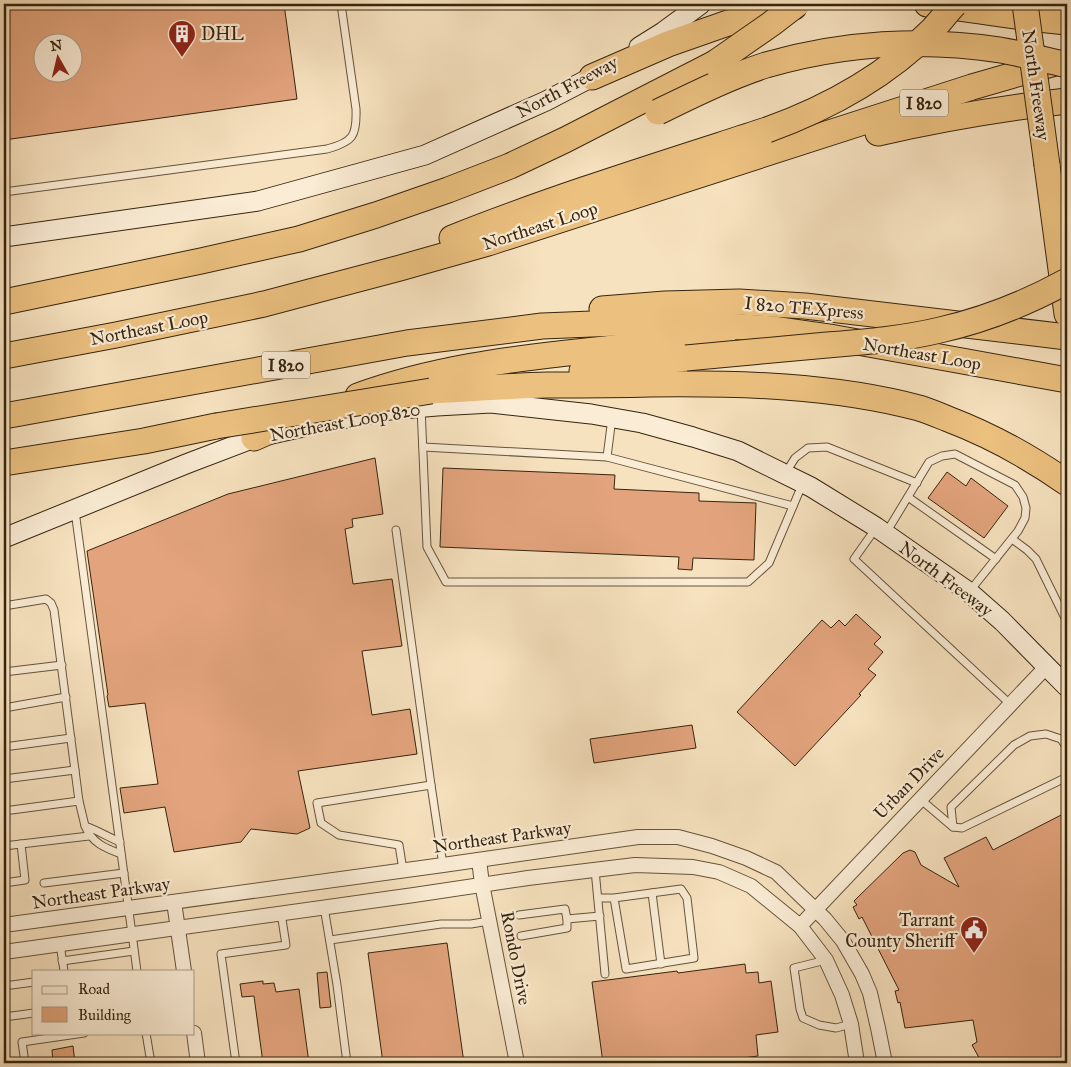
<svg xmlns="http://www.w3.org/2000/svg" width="1071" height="1067" viewBox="0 0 1071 1067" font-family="'IM FELL Great Primer',serif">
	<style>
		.building { fill: #e3a47d; stroke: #36240e; fill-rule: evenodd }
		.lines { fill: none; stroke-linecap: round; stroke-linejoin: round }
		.lane-casing { stroke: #66543a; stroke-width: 9 }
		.street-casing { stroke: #66543a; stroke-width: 16 }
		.secondary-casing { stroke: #36240e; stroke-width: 21 }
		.highway-casing { stroke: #36240e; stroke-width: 27 }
		.lane { stroke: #faecd5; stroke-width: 7 }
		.street { stroke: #faecd5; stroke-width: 14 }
		.secondary { stroke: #faecd5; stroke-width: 19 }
		.highway { stroke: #ecc180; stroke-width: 25 }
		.highway-bridge-casing { stroke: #36240e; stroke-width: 27; stroke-linecap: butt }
		.highway-bridge { stroke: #ecc180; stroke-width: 25 }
		.labels { text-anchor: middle; stroke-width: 4.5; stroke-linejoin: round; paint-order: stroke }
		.shield { fill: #faecd5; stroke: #71604a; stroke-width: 1 }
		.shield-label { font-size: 16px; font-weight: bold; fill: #36240e }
		.poi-label { font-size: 18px; fill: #36240e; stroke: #faecd5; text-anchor: start }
		.street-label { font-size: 18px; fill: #36240e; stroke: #faecd5 }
	</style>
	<rect width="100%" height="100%" fill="#f7e2bf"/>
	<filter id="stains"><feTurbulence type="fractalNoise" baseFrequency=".004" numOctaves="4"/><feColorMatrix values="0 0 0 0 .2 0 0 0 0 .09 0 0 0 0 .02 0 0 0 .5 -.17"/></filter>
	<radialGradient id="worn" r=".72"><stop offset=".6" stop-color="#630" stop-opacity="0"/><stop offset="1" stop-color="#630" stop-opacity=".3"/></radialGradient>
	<!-- building -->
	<g class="building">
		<path d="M4,4H284L297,99L4,140ZM42,42H72V72H42Z"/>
		<polygon points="375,458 383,514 352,519 353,527 345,529 353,584 392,579 402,646 362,651 372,715 410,709 417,754 298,771 310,828 297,834 251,829 241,842 174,852 165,807 124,813 120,788 158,784 145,703 109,707 107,696 108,695 87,551 228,494"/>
		<polygon points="443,468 615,475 614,489 699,493 699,501 756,503 754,560 693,558 692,570 678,569 679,557 440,547"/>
		<polygon points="947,472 966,486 971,478 1008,506 984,538 928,498"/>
		<polygon points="856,614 881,637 874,644 883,652 868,669 876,675 859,694 861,695 795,766 737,712 822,620 831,628 839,620 845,626"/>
		<polygon points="692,725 696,748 594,763 590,739"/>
		<polygon points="1067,812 1067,1063 982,1063 972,1045 977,1042 973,1020 905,1028 900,1002 898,1003 895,991 899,990 862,917 859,919 853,907 857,905 854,901 903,853 910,850 915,852 921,865 959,887 944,858 986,837 993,850"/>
		<polygon points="447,943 464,1063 383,1063 368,953"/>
		<polygon points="745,964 746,973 758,972 759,983 771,981 778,1032 756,1035 758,1056 704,1063 603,1063 592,982 677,971 678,973"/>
		<polygon points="327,972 331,1007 320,1008 317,973"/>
		<polygon points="263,981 263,984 274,983 276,992 299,989 309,1063 263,1063 254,996 242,997 240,984"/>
		<polygon points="73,1046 75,1063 53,1063 52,1050"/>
	</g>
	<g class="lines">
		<defs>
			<g id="lane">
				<path d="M4,192L327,149C353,142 357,136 356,109L341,4"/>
				<polyline points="421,407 427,547 446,582 748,582 769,563 802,485"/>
				<polyline points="612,418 607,457 793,506"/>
				<polyline points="423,447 607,457"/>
				<polyline points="785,474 795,458 808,448 827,447 917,483"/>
				<polyline points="908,497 996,559"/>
				<polyline points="75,511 137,971"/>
				<polyline points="876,528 854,559 1010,704"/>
				<polyline points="396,530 431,785"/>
				<polyline points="886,533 929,462 942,456 955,454 1015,485 1023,497 1026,508 1025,518 1018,531 969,592"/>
				<polyline points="1012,539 1027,550 1036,559 1064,616"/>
				<polyline points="4,606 46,599 51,603 54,610 79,801 85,826"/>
				<polyline points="4,672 62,665"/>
				<polyline points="4,708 66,697"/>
				<polyline points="4,747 71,738"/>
				<polyline points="4,779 75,770"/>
				<polyline points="920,799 953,827 962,828 1067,777"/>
				<polyline points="4,811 79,801"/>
				<polyline points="953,827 951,807 1014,745 1030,736 1046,734 1061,739 1067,748"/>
				<path d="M120,842C108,837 97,830 85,826C92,843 105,848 121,854"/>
				<polyline points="4,846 21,844"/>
				<polyline points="403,870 399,845 339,835 321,823 317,803 431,785 443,865"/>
				<polyline points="595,870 605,974"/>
				<polyline points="4,883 25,880 21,844 89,836"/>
				<polyline points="44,883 124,873"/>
				<polyline points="652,893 661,964"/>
				<polyline points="598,898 614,898 681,889 687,898 694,958 626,969 614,898"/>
				<polyline points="324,907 337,985 347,1063"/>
				<polyline points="519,915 565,909 567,919"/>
				<polyline points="521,936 567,928 567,919 600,916"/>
				<polyline points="330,940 441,924 471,924 489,921"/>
				<polyline points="60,944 64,971"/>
				<polyline points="826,960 794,968 800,1009 803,1018 819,1025 836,1028 851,1024"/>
				<polyline points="62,961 134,951"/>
				<polyline points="4,986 34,982"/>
				<polyline points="4,1017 34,1013"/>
				<polyline points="146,1033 151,1063"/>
				<polyline points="25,1063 22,1042 84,1033"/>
				<polyline points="236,1063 221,954 286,945 281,913"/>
			</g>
			<g id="street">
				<polyline points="479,860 482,884 517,1063"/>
				<polyline points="174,902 184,971"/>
				<polyline points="4,925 443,865 638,837 678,837 712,846 746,858 776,872 825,919 843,941 862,974 870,993 878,1028 885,1063"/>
				<polyline points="800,926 1047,666"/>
				<polyline points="4,952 414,895 528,878 635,865 693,867 719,872 751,886 800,926 826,960 842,995 851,1024 857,1063"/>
				<polyline points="194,1033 198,1063"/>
			</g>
			<g id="secondary">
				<polyline points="639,47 663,32 701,4"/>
				<polyline points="4,237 258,201 425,155 546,101 592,77 603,70"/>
				<polyline points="4,538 186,464 254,438 321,423 390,410 437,406 491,403 591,414 642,423 693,437 738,451 811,487 876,527 969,592 1002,621 1067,687"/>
			</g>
			<g id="highway">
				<path d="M927,4C974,9 1020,18 1067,22"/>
				<polyline points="592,77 668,44 728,23 794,7"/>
				<path d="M878,133C940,119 1003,108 1067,101"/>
				<polyline points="1047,165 1067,314"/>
				<path d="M452,238C555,197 662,164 767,130"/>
				<polyline points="4,302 201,261 299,239 376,215 448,190 510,166 565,140 715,63"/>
				<polyline points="602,309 665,304 739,302 805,306 1067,337"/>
				<polyline points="4,356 116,335 264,304 400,268 488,243 972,87 1055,63"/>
				<polyline points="582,371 686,358"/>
				<path d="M431,391C470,389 509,386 548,385C582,385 616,385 650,384C739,383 832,385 919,408C929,411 938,415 948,419C990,435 1030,457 1067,483"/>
				<path d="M358,396C432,369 509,359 586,351C631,346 677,342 723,338"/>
				<polyline points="4,416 407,343 542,326 617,323 692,324 774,329 830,337 1067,380"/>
				<polyline points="254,438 304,416"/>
				<polyline points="4,463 144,441 216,426"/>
			</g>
		</defs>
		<!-- lane casing -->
		<use href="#lane" class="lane-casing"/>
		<!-- street casing -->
		<use href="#street" class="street-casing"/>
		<!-- secondary casing -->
		<use href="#secondary" class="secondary-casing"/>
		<!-- highway casing -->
		<use href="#highway" class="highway-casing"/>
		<!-- lane -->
		<use href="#lane" class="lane"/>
		<!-- street -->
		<use href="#street" class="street"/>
		<!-- secondary -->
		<use href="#secondary" class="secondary"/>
		<!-- highway -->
		<use href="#highway" class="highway"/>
		<defs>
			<g id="highway-bridge">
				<polyline points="1025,4 1047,165"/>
				<polyline points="715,63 771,24 797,4"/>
				<path d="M658,112C693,95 729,77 766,65C842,43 923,38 1000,50C1023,54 1045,60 1067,65"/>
				<path d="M767,130C828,108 886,76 932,30C940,22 947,12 955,4"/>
				<path d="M686,358C733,354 780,349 827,345C864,342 903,339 940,330C984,320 1027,303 1067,281"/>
				<polyline points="216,426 431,391"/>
			</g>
		</defs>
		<!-- highway-bridge casing -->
		<use href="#highway-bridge" class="highway-bridge-casing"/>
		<!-- highway-bridge -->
		<use href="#highway-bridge" class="highway-bridge"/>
	</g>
	<!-- icons -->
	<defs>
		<symbol id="building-pin" viewBox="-11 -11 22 30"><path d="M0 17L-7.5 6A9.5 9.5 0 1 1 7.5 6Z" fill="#8f2418" stroke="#faecd5"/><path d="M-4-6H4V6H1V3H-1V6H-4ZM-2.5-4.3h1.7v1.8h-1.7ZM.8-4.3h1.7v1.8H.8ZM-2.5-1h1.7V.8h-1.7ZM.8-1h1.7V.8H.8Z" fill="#fff"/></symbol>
		<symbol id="civic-pin" viewBox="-11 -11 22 30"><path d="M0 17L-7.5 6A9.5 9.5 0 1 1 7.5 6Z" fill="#8f2418" stroke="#faecd5"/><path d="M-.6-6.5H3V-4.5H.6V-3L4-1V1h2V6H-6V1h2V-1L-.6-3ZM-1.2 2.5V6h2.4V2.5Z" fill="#fff"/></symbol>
	</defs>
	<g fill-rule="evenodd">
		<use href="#building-pin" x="166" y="18" width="32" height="43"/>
		<use href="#civic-pin" x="958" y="914" width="32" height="43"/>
	</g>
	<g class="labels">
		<!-- shield labels -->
		<g class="shield">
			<rect x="900" y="89.5" width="48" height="27" rx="4"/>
			<rect x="262" y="351.5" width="48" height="27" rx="4"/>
		</g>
		<g class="shield-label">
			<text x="924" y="109">I 820</text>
			<text x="286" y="371">I 820</text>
		</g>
		<!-- poi labels -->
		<g class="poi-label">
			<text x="201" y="40">DHL</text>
			<text x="955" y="926" text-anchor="end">Tarrant<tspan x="955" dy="21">County Sheriff</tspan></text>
		</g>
		<!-- street labels -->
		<g class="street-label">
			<text transform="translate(1036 85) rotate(82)" y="6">North Freeway</text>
			<text transform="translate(567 87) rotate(-28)" y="6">North Freeway</text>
			<text transform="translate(540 226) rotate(-18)" y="6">Northeast Loop</text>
			<text transform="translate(804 308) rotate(5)" y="6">I 820 TEXpress</text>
			<text transform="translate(149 328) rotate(-11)" y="6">Northeast Loop</text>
			<text transform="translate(922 354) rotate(10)" y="6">Northeast Loop</text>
			<text transform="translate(345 422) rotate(-10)" y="6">Northeast Loop 820</text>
			<text transform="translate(946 579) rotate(37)" y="6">North Freeway</text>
			<text transform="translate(909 783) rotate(-46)" y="6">Urban Drive</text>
			<text transform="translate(502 837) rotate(-8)" y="6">Northeast Parkway</text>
			<text transform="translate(101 893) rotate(-8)" y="6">Northeast Parkway</text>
			<text transform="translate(516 958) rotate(79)" y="6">Rondo Drive</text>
		</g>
	</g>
	<!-- margin -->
	<rect width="1071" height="1067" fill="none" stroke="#f7e2bf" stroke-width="20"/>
	<rect x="5" y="5" width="1061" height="1057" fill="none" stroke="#36240e" stroke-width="2.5"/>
	<rect x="10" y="10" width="1051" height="1047" fill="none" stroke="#36240e"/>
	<!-- legend -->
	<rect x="32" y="970" width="162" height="65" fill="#faecd5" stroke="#ac9c85"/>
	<rect x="42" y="986" width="25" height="8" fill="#faecd5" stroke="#ac9c85"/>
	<text x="78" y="994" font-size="15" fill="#36240e">Road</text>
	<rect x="42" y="1007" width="25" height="15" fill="#e3a47d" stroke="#ac9c85"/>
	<text x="78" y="1020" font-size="15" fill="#36240e">Building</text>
	<!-- north arrow -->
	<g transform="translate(58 58) rotate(352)"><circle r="24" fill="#faecd5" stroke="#ac9c85"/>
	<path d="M0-4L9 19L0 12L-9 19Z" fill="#8f2418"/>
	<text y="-8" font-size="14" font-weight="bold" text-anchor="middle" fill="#36240e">N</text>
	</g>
	<rect width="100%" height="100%" filter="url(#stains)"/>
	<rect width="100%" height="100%" fill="url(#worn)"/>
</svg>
